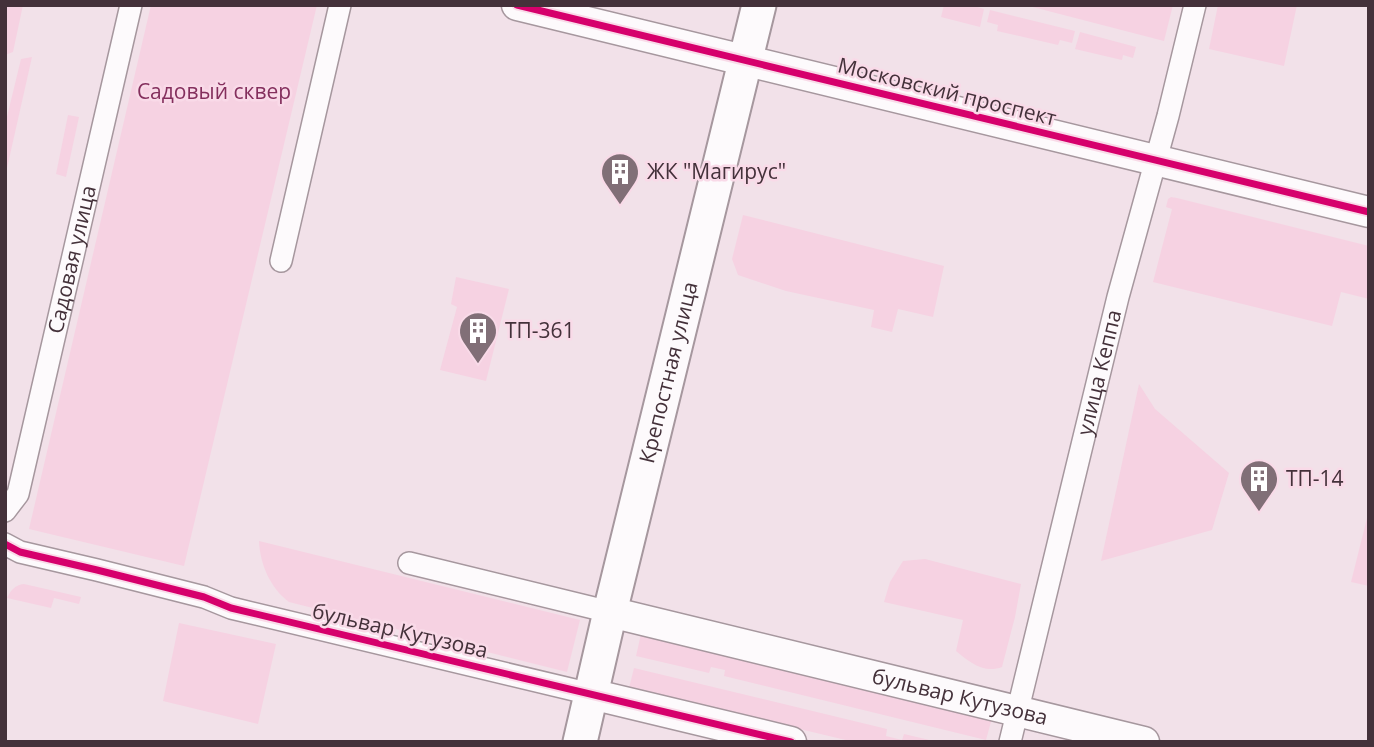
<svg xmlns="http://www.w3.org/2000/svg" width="1374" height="747" viewBox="0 0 1374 747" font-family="'Open Sans',sans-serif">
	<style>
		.green { fill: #f6d2e2 }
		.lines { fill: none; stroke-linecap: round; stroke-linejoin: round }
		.street-casing { stroke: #a6979e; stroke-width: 24 }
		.secondary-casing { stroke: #a6979e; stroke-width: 33 }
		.primary-casing { stroke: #a6979e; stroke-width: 37 }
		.street { stroke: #fdfafc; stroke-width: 21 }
		.secondary { stroke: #fdfafc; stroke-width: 30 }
		.primary { stroke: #fdfafc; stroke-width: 33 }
		.cycleway-casing { stroke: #f9dae8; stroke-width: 11 }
		.cycleway { stroke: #d6006c; stroke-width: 7 }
		.labels { text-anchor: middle; stroke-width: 5; stroke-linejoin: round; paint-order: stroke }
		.park-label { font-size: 21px; fill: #842f5d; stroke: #f9dae8 }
		.street-label { font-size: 21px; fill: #44313a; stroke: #f9dae8 }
		.poi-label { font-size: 21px; fill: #44313a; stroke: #f9dae8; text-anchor: start }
	</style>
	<rect width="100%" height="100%" fill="#f2e1e9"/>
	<!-- green -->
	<g class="green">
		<polygon points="5,5 23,5 13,52 5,55"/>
		<polygon points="151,5 317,5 184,566 29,529"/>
		<polygon points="944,5 971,5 984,9 980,27 941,17"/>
		<polygon points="1025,5 1173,5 1164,41"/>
		<polygon points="1218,5 1297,5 1284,66 1209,49"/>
		<polygon points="990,10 1075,31 1072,43 1060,40 1058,45 997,31 998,25 987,22"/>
		<polygon points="1080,32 1136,47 1133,58 1123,55 1122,60 1075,49"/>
		<polygon points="32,57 5,177 5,125 21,59"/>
		<polygon points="68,115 79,117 66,177 56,174"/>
		<polygon points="1171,197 1177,198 1369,246 1369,299 1341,292 1332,326 1153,282 1172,209 1166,207 1168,199"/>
		<polygon points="743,215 944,266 933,317 898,309 892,332 871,327 874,310 786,291 738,275 732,259"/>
		<polygon points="456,277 509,289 486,381 440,370 457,307 451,304"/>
		<polygon points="1139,384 1155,409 1229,473 1212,530 1101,561"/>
		<polygon points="1369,510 1369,586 1351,582"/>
		<path d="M259,541L580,620L567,672L289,602C270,588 260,564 259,541Z"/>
		<path d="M925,559L1021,584L1015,617L1002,667C984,674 969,662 956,651L963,620L884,602L890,582L903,561Z"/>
		<path d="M24,584L81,597L79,604L54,598L51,608L7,598C11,590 15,585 24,584Z"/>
		<polygon points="179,623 276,644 258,724 163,701"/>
		<polygon points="641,634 992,718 986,740 724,676 725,670 711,667 709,673 636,656"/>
		<polygon points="634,668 887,729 886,736 902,740 904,734 938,742 854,742 629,688"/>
	</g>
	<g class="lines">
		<defs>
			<g id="street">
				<polyline points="281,261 340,5"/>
				<path id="s1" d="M5,511L18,494L131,5"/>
				<polyline points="5,544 20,552 97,570 204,597 231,608 591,694"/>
				<polyline points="409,563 610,612"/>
				<path id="s2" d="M1010,742L1118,297L1168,116L1195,5"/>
			</g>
			<g id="secondary">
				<polyline points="517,5 1369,212"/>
				<path id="s3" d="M610,612L1144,742"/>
				<polyline points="591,694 791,742"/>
			</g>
			<g id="primary">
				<path id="s4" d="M580,742L610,612L759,5"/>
			</g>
		</defs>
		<!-- street casing -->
		<use href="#street" class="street-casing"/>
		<!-- secondary casing -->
		<use href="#secondary" class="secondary-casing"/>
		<!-- primary casing -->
		<use href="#primary" class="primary-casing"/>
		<!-- street -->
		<use href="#street" class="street"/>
		<!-- secondary -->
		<use href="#secondary" class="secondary"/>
		<!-- primary -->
		<use href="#primary" class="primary"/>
		<defs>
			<g id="cycleway">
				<polyline points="517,5 1369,212"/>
				<polyline points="5,544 20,552 97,570 204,597 231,608 791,742"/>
			</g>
		</defs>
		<!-- cycleway casing -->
		<use href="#cycleway" class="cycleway-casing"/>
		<!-- cycleway -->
		<use href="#cycleway" class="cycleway"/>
	</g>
	<!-- icons -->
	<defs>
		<symbol id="building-pin" viewBox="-11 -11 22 30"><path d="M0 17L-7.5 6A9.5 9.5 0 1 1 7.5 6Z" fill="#816f77" stroke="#f9dae8"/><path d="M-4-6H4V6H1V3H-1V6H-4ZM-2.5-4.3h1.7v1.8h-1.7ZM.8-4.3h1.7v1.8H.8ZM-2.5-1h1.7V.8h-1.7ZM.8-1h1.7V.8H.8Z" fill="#fff"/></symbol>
	</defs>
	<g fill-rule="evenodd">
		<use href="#building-pin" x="598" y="150" width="44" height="60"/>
		<use href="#building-pin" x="456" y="309" width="44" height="60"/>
		<use href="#building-pin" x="1237" y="457" width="44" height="60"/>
	</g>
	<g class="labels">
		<!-- park labels -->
		<g class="park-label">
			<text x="214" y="99">Садовый сквер</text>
		</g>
		<!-- street labels -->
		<g class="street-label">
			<text transform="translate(947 92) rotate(14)" y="7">Московский проспект</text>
			<text dy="7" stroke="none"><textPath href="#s1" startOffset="262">Садовая улица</textPath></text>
			<text dy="7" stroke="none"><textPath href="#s4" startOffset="380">Крепостная улица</textPath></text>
			<text dy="7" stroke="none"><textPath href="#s2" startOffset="380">улица Кеппа</textPath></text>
			<text transform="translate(400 631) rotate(13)" y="7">бульвар Кутузова</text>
			<text dy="7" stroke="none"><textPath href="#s3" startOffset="360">бульвар Кутузова</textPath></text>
		</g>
		<!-- poi labels -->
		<g class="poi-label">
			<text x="647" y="179">ЖК "Магирус"</text>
			<text x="505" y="338">ТП-361</text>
			<text x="1286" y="486">ТП-14</text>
		</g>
	</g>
	<!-- border -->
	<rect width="1374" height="747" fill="none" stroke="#44313a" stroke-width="14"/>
</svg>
